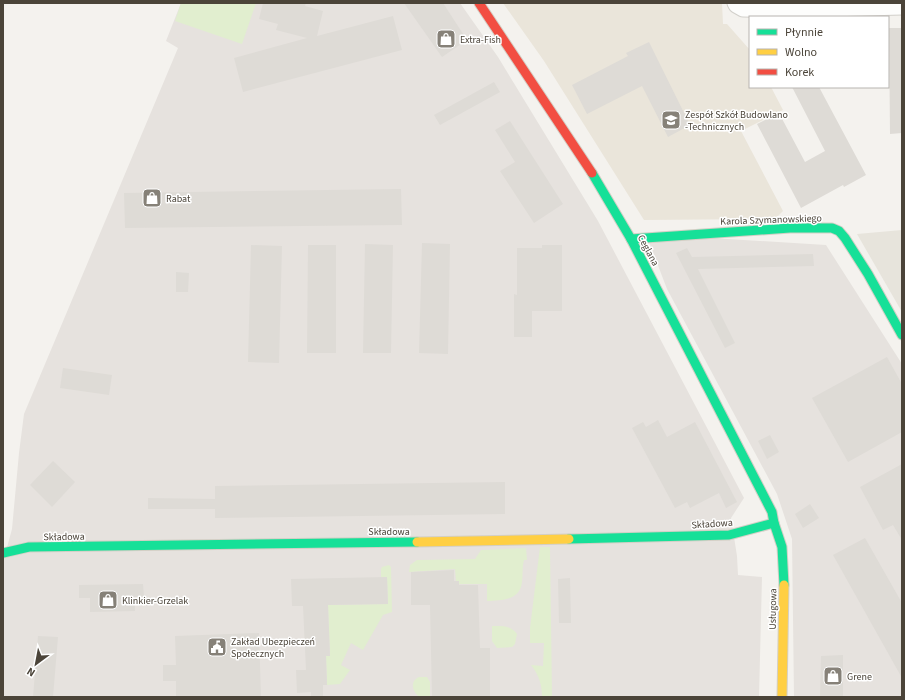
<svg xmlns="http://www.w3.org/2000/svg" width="905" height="700" viewBox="0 0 905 700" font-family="'Source Sans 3',sans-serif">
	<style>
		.residential { fill: #e7e4dc }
		.industrial { fill: #e6e2de }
		.education { fill: #eae5da }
		.green { fill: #e1eecf }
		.building { fill: #dedbd6 }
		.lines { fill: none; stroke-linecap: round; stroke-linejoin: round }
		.street-casing { stroke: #d2d0cb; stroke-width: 17 }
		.fast-casing { stroke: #d3cfc5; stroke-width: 11 }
		.slow-casing { stroke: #d3cfc5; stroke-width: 11 }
		.jam-casing { stroke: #d3cfc5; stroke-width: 11 }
		.street { stroke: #fdfdfc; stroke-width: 15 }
		.fast { stroke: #16e098; stroke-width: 9 }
		.slow { stroke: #ffcf43; stroke-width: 9 }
		.jam { stroke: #f24e42; stroke-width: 9 }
		.labels { text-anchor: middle; stroke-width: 3; stroke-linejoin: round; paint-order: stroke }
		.poi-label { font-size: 10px; fill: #4b4439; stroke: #fff; text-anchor: start }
		.street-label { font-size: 10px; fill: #4b4439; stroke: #fff }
	</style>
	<rect width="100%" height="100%" fill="#f4f2ee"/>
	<!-- residential -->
	<polygon class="residential" points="902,230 902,312 857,234"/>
	<!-- industrial -->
	<g class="industrial">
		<polygon points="181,3 460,3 498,57 598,221 744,498 731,518 737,556 738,575 762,577 759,697 3,697 3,562 12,529 19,453 24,414 178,48 166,41"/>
		<polygon points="646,234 826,245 902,364 902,697 794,697 792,539 777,494 667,289"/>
	</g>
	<!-- education -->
	<polygon class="education" points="503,3 722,3 723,24 727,24 750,50 750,87 771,87 783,110 741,131 783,211 775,219 644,220 544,61"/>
	<!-- green -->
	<g class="green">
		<polygon points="181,3 256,3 242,44 175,21"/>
		<path d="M540,547H550L552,697H542C542,685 539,675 531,665L543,666L544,643H530V628Z"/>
		<path d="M526,548L527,560H524C522,567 523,575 522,582C520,601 501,600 487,601V584H459V581H456L455,569L409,572L410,565L417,560L475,559L481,550Z"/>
		<polygon points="389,565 391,567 392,612 383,615 363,650 351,643 341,665 350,670 340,684 327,685 326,656 330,655 328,605 388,604 387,577 381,577 381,569 382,567"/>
		<path d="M492,626C502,626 511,625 517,634L515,644L512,647L497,648L492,641Z"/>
		<path d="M419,677H427L430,682V696H418C412,690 410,681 419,677Z"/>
	</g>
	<!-- building -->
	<g class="building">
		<polygon points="263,3 306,3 305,6 323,11 317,36 393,16 402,50 243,92 234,58 307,38 276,30 278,24 259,19"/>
		<polygon points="404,3 443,3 467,40 442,57"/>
		<polygon points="889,28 901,28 902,92 902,133 890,134"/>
		<polygon points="649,42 690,125 668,137 642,86 587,114 572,85 628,56 626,53"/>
		<polygon points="494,82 500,92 440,125 434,115"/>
		<polygon points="792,87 819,87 866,175 844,187 843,185 801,208 757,124 779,113 805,162 825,151"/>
		<polygon points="510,121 563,204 534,223 500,171 515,162 495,130"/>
		<polygon points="401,189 402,225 125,228 124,193"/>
		<polygon points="422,243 450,244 448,354 419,353"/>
		<polygon points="365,244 393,245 391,353 363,353"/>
		<polygon points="251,245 282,246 279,363 248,362"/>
		<polygon points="308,245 336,245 336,353 307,353"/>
		<polygon points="542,245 562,245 562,311 532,311 532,337 514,337 514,294 517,295 517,248 542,248"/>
		<polygon points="687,248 692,257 813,254 814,266 698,269 735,343 725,348 676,253"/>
		<polygon points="176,272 189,273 188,292 176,292"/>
		<polygon points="887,357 902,384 902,432 848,462 812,398"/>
		<polygon points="63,368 112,375 109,395 60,388"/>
		<polygon points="658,420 667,437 695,422 737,502 726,508 719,493 690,508 687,502 675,508 632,428 643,422 646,427"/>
		<polygon points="770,435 779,452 767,459 758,441"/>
		<polygon points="53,461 75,482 52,507 30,485"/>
		<polygon points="902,464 902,540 893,525 883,530 860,487"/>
		<polygon points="505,482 505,514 215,518 215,509 148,509 148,498 215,499 215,486"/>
		<polygon points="810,504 819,518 803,528 795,514"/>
		<polygon points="865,538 902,603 902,678 833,555"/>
		<polygon points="454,570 454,581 459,581 459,585 478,585 480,648 490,648 490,697 432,697 430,605 411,605 411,572"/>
		<polygon points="387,577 388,604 328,605 330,656 326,656 327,685 323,685 323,697 311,697 311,692 297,693 296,670 306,670 303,606 292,606 291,579"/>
		<polygon points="570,578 571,623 559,623 558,579"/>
		<polygon points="143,584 144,597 135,597 135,611 90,612 90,598 79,598 79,585"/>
		<polygon points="259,633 261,697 176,697 176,681 163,681 163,665 176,665 175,636"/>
		<polygon points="38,636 58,637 53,697 33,697"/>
		<polygon points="843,655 843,697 820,697 821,656"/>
	</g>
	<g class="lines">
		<defs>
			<polyline id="street" points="735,3 736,5 743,9 790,10 902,7"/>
			<g id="fast">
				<polyline points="592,173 631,239 772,512 774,523 782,547 784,585"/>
				<polyline points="631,239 790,228 832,228 839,231 845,238 868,274 902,335"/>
				<polyline points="569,539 729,535 774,523"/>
				<polyline points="3,553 29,547 417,542"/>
			</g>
			<g id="slow">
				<polyline points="417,542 569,539"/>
				<polyline points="782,697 784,585"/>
			</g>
			<polyline id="jam" points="479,3 592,173"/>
		</defs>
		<!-- street casing -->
		<use href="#street" class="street-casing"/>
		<!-- fast casing -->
		<use href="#fast" class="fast-casing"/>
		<!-- slow casing -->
		<use href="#slow" class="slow-casing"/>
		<!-- jam casing -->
		<use href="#jam" class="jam-casing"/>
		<!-- street -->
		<use href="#street" class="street"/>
		<!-- fast -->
		<use href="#fast" class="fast"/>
		<!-- slow -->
		<use href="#slow" class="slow"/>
		<!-- jam -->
		<use href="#jam" class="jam"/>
	</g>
	<!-- icons -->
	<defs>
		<symbol id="shop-square" viewBox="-11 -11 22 22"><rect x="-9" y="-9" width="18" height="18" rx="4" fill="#868178" stroke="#fff"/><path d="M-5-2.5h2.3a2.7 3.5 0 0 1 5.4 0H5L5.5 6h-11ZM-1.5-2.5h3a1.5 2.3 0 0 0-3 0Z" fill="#fff"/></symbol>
		<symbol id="school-square" viewBox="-11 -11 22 22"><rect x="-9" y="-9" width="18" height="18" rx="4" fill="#868178" stroke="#fff"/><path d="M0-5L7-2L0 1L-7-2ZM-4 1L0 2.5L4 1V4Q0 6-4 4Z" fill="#fff"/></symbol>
		<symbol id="civic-square" viewBox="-11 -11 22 22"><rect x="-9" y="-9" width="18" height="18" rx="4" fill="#868178" stroke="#fff"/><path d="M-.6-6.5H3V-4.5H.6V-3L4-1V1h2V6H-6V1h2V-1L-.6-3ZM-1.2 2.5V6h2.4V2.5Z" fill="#fff"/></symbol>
	</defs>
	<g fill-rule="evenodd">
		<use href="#shop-square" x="435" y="28" width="22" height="22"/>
		<use href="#school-square" x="660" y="109" width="22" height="22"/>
		<use href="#shop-square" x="141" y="187" width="22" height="22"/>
		<use href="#shop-square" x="97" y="589" width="22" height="22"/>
		<use href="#civic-square" x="206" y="636" width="22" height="22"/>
		<use href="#shop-square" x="822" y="665" width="22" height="22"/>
	</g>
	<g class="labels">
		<!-- poi labels -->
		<g class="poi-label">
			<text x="460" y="43">Extra-Fish</text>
			<text x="685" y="118">Zespół Szkół Budowlano<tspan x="685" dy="12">-Technicznych</tspan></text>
			<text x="166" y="202">Rabat</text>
			<text x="122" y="604">Klinkier-Grzelak</text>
			<text x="231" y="645">Zakład Ubezpieczeń<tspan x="231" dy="12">Społecznych</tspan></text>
			<text x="847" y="680">Grene</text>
		</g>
		<!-- street labels -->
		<g class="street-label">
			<text transform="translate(771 219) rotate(-2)" y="4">Karola Szymanowskiego</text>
			<text transform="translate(649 250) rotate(62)" y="4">Ceglana</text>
			<text transform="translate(712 523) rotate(-4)" y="4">Składowa</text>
			<text x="389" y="535">Składowa</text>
			<text transform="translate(64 536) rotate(-1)" y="4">Składowa</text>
			<text transform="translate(772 609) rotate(-89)" y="4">Usługowa</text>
		</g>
	</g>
	<!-- border -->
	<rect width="905" height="700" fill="none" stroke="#4b4439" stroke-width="8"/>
	<!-- legend -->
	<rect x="749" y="16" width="140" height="72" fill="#ffffff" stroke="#b7b4b0"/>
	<rect x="757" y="29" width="20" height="6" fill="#16e098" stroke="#b7b4b0"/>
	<text x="785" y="36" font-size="12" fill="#4b4439">Płynnie</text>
	<rect x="757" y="49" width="20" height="6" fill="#ffcf43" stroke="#b7b4b0"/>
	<text x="785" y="56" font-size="12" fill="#4b4439">Wolno</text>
	<rect x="757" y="69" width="20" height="6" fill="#f24e42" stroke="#b7b4b0"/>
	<text x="785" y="76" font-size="12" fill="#4b4439">Korek</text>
	<!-- north arrow -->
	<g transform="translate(36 664) rotate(212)" stroke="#ffffff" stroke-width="3" paint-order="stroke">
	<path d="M0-3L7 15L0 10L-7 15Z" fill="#4b4439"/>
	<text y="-6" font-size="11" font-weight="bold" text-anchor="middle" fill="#4b4439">N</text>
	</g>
</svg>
